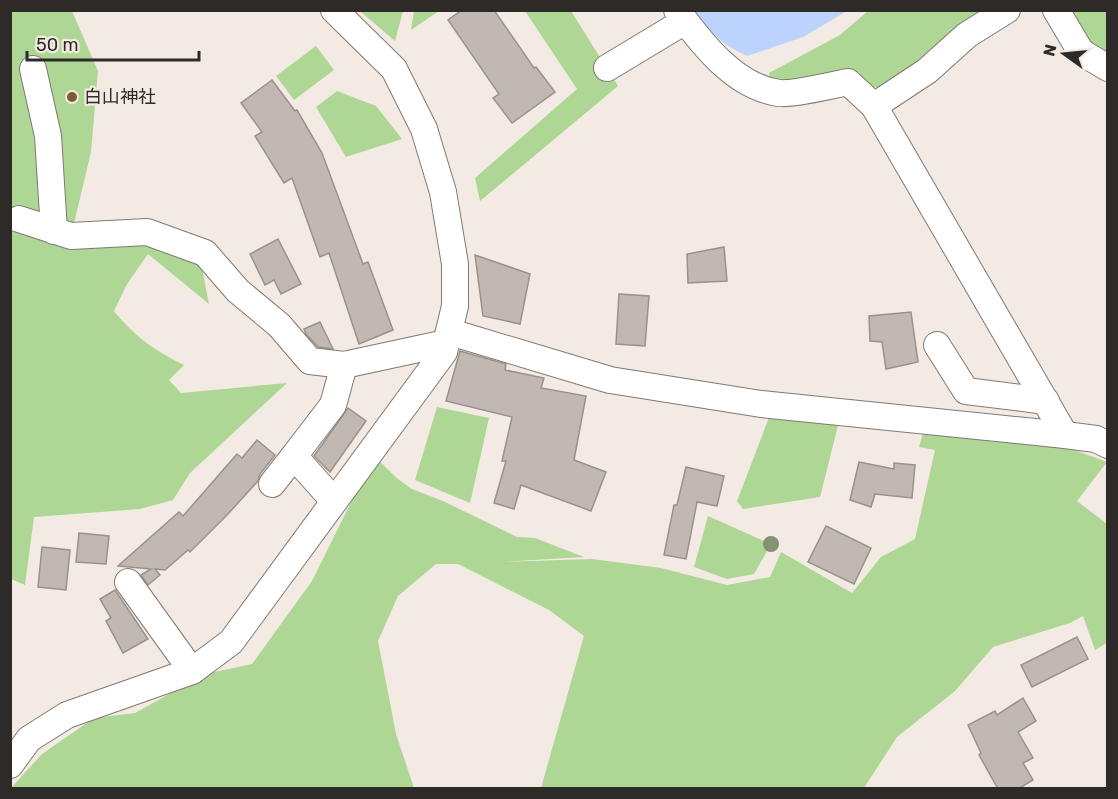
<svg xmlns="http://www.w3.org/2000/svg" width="1118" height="799" viewBox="0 0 1118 799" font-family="Rubik,'Noto Sans JP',sans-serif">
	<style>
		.green { fill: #aed695 }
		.water { fill: #bbd3fd }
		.building { fill: #c0b8b1; stroke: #99928b; stroke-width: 1.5 }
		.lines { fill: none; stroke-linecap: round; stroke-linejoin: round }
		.minor-casing { stroke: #807972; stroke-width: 28 }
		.minor { stroke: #fff; stroke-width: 26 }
		.tree { fill: #869172 }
		.poi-dot { fill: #785d30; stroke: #f3ebe3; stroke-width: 2 }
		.labels { text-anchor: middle; stroke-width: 4.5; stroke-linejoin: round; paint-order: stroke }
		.poi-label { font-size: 18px; fill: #2d2a27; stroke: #f3ebe3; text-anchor: start }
	</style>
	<rect width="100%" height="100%" fill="#f3ebe3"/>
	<!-- green -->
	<g class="green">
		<path d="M11,11H72L98,71L91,152L71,236L147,232L199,252L209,304L148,254L127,284L114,311C135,337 154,350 184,365L169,380L181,393L287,383L190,473L173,500L140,509L34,517L25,585L11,579Z"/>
		<polygon points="360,11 403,11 395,41"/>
		<polygon points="414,11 414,10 439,11 411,30"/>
		<polygon points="525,11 571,11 618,86 480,201 475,178 577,89"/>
		<polygon points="868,11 988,11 889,87 867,87 859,72 826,80 772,85 769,73 840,35"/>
		<polygon points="1066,11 1107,11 1107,57 1081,44"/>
		<polygon points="316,46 334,70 294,100 276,76"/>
		<polygon points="337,91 376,106 402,139 346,157 316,107"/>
		<polygon points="437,407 489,418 470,503 415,480"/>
		<polygon points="770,415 839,421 820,497 743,509 737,501"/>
		<polygon points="923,433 1069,448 1107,462 1077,501 1107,524 1107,643 1095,650 1083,616 1070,623 993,647 955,691 897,737 864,788 541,788 584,636 549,610 458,564 436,564 398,596 378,641 396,734 414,788 11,788 42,754 94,718 135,713 205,674 252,664 312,581 374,456 399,480 412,489 443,501 517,537 535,538 584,557 498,562 592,559 661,568 727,585 770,577 781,552 852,593 881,557 915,539 935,450 919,447"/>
		<polygon points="708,516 771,544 754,574 727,579 694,567"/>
	</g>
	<!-- water -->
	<path class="water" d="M694,11H847L803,37L747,56C721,44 711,33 694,11Z"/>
	<!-- building -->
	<g class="building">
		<polygon points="462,10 494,10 534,68 536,67 555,92 512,123 493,98 499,94 448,20"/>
		<polygon points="272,80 295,111 297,110 322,153 363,264 368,262 393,330 359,344 329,253 320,257 292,178 284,183 255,136 262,132 241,103"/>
		<polygon points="278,239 301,284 281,294 274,280 265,285 250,254"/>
		<polygon points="724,247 727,281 688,283 687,254"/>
		<polygon points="475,255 530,274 520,324 483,316"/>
		<polygon points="619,294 649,296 645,346 616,344"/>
		<polygon points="911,312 918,362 886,369 882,342 870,341 869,316"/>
		<polygon points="320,322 333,349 318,347 306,334 304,329"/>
		<polygon points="460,351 506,364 505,370 544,378 541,388 586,396 574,460 606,472 591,511 521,485 514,509 494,503 506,461 502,461 512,417 446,401"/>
		<polygon points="348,408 366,421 330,472 314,456"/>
		<polygon points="257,440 275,455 260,474 258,481 228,514 190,552 188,550 165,570 155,569 160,575 148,585 141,575 151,569 118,566 179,512 183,516 237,454 242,458"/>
		<polygon points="859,462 894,469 894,463 915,465 912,498 875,494 871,507 850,500"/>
		<polygon points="686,467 724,476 717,506 697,502 686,559 664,555 674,505 677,505"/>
		<polygon points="826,526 871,548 854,584 808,562"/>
		<polygon points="79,533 109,536 106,564 76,562"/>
		<polygon points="42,547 70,550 66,590 38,587"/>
		<polygon points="115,590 148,639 123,653 106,621 111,618 100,599"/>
		<polygon points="1077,637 1088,659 1032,687 1021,665"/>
		<polygon points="1023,698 1036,721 1018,732 1033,758 1023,763 1033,780 1018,789 998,789 979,755 981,753 968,725 995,711 997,715"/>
	</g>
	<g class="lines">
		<defs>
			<g id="minor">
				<path d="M677,10C702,44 735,87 779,93C792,95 833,85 848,82L874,106L1065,435"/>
				<polyline points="1056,10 1081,52 1108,68"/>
				<polyline points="607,68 685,21"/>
				<polyline points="33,69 48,136 54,231"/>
				<polyline points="874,106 927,71 967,35 1007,10"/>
				<polyline points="19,219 71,236 147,232 205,253 238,291 279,325 310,361 344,365 446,343"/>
				<polyline points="450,332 610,380 761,404 1065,435 1096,439 1108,445"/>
				<polyline points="937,345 966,391 1046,401"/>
				<polyline points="272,484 294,456"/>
				<polyline points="334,501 294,456 333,405 344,365"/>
				<polyline points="128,582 192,671"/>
				<polyline points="10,765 29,739 67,715 192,671 231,642 444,352 455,306 455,264 443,192 424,129 394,69 334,10"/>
			</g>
		</defs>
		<!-- minor casing -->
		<use href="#minor" class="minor-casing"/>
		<!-- minor -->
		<use href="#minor" class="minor"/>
	</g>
	<!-- trees -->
	<circle class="tree" cx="771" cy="544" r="8"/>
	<!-- markers -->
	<circle class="poi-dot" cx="72" cy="97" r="6"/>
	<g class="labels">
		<!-- poi labels -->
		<g class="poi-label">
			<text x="84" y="103">白山神社</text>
		</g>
	</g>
	<!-- border -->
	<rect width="1118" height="799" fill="none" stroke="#2d2a27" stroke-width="24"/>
	<!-- north arrow -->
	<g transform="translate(1064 54) rotate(285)" stroke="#f3ebe3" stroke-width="4.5" paint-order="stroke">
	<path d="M0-4.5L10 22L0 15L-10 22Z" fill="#2d2a27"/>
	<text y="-9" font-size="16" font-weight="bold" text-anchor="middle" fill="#2d2a27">N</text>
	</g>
	<!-- scale -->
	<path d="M27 51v9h172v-9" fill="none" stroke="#2d2a27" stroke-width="3"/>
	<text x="36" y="51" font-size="18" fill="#2d2a27" stroke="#f3ebe3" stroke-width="4.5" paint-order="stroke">50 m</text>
</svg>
